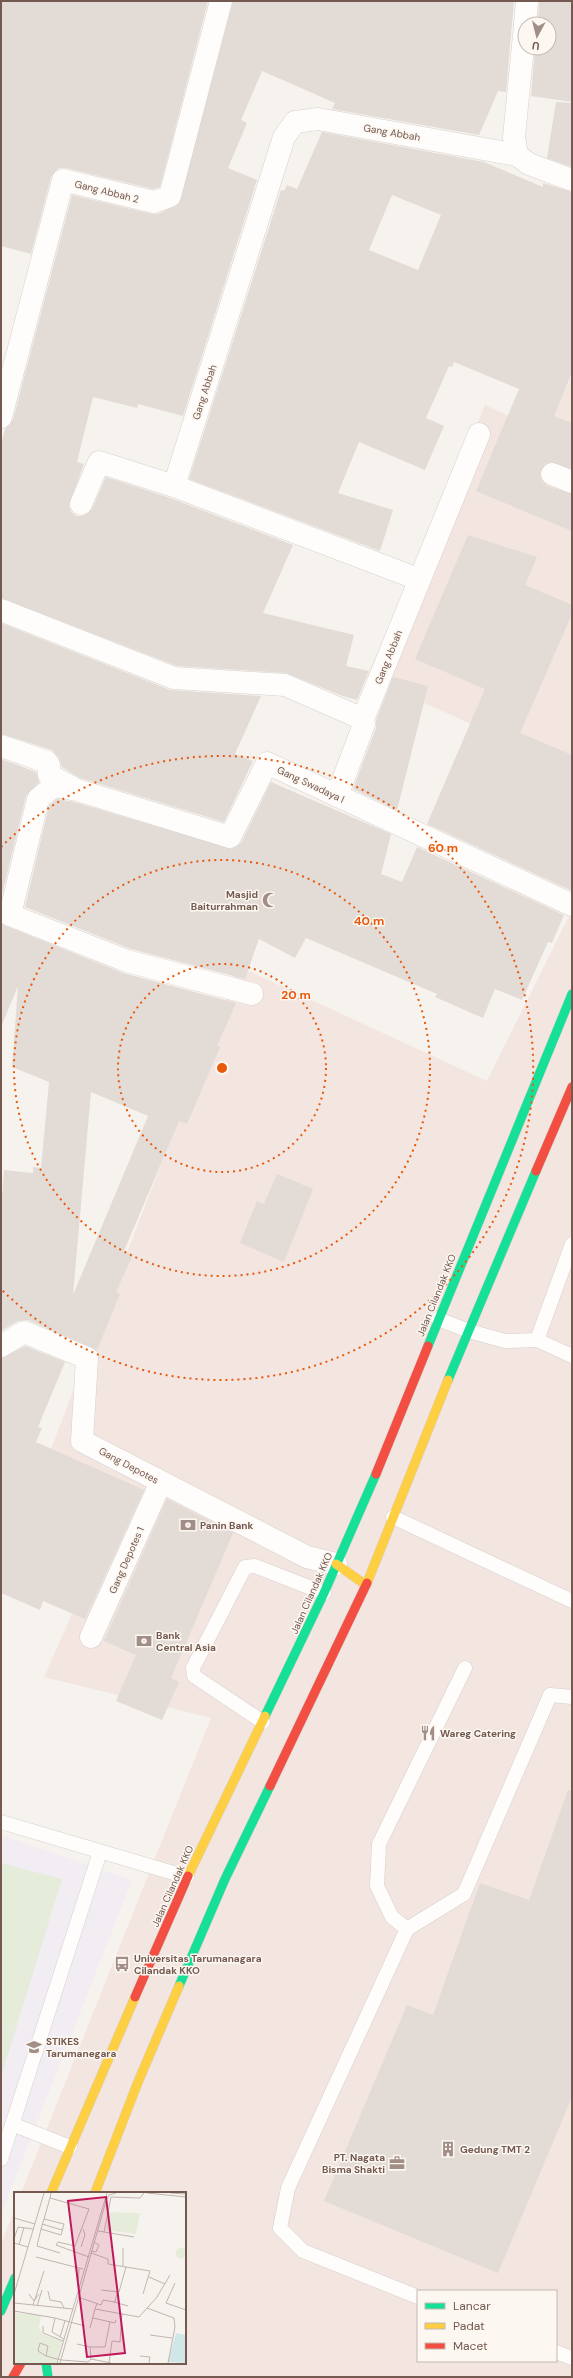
<svg xmlns="http://www.w3.org/2000/svg" width="573" height="2378" viewBox="0 0 573 2378" font-family="'DM Sans',sans-serif">
	<style>
		.commercial { fill: #f3e5e0; fill-rule: evenodd }
		.education { fill: #f2ecf3 }
		.green { fill: #e6ecda }
		.building { fill: #e3dbd6; fill-rule: evenodd }
		.lines { fill: none; stroke-linecap: round; stroke-linejoin: round }
		.lane-casing { stroke: #d6d0cc; stroke-width: 15 }
		.street-casing { stroke: #d6d0cc; stroke-width: 23 }
		.fast-casing { stroke: #d6ceca; stroke-width: 10 }
		.slow-casing { stroke: #d6ceca; stroke-width: 10 }
		.jam-casing { stroke: #d6ceca; stroke-width: 10 }
		.lane { stroke: #fefdfc; stroke-width: 14 }
		.street { stroke: #fefdfc; stroke-width: 22 }
		.fast { stroke: #16e098; stroke-width: 9 }
		.slow { stroke: #ffcf43; stroke-width: 9 }
		.jam { stroke: #f24e42; stroke-width: 9 }
		.ring { fill: none; stroke: #e8590c; stroke-width: 2; stroke-dasharray: 2 4 }
		.labels { text-anchor: middle; stroke-width: 3; stroke-linejoin: round; paint-order: stroke }
		.street-label { font-size: 10px; fill: #735950; stroke: #fdf7f1 }
		.poi-label { font-size: 10px; font-weight: bold; fill: #735950; stroke: #fdf7f1; text-anchor: start }
		.inset-road { fill: none; stroke: #c2b5af; stroke-width: 1 }
		.view { fill: #c2185b; fill-opacity: 0.15; stroke: #c2185b; stroke-width: 2 }
		.inset-edge { fill: none; stroke: #735950; stroke-width: 2 }
		.centre { fill: #e8590c; stroke: #fdf7f1; stroke-width: 2 }
		.ring-label { font-size: 12px; text-anchor: middle; font-weight: bold; fill: #e8590c; stroke: #fdf7f1; stroke-width: 3; stroke-linejoin: round; paint-order: stroke }
	</style>
	<rect width="100%" height="100%" fill="#f6f3ee"/>
	<!-- commercial -->
	<g class="commercial">
		<polygon points="572,376 572,770 367,677 485,405 545,432"/>
		<path d="M572,910V2377H1V2244L15,2209V2363H185V2193H21L211,1718L44,1677L129,1486L47,1459L238,966L487,1081ZM418,2291H556V2361H418Z"/>
	</g>
	<!-- education -->
	<polygon class="education" points="1,1835 132,1880 1,2214"/>
	<!-- green -->
	<polygon class="green" points="1,1863 62,1879 1,2077"/>
	<!-- building -->
	<g class="building">
		<polygon points="1,1 208,1 160,187 153,189 66,168 59,168 51,177 31,254 1,246"/>
		<polygon points="233,1 514,1 506,92 498,91 479,135 332,109 335,103 262,71 241,120 247,123 228,168 257,180 183,416 138,404 137,408 93,397 77,462 84,464 69,505 71,512 76,516 83,516 92,509 106,477 170,498 293,545 263,613 354,635 346,666 369,671 357,700 340,695 286,673 177,666 1,598 1,446 5,429 13,420 72,195 152,214 158,214 179,204"/>
		<polygon points="539,1 572,1 572,102 531,96 535,48 549,48 549,24 538,24"/>
		<polygon points="556,102 572,103 572,167 547,158"/>
		<path d="M322,132L484,162L543,187V183L572,192V373L554,416L572,423V469L550,462L544,464L540,475L542,481L547,486L572,494V531L476,491L519,389L454,362L452,367L449,366L426,418L444,426L425,470L359,442L338,493L393,510L380,551L189,479L281,190L284,191L287,185L297,189ZM392,195L441,215L418,270L369,250Z"/>
		<polygon points="468,535 537,557 525,585 572,605 572,614 520,733 572,755 572,891 427,824 485,689 415,659"/>
		<polygon points="1,623 170,690 261,696 235,754 253,761 224,822 80,778 62,767 59,758 52,750 1,734"/>
		<polygon points="393,677 428,686 397,810 353,789 376,728 376,720"/>
		<polygon points="1,759 36,772 39,782 26,796 1,899"/>
		<polygon points="271,782 391,834 381,874 402,882 417,847 564,915 552,943 548,942 522,1000 495,989 483,1018 435,997 437,994 306,938 295,958 259,939 245,979 131,949 25,907 49,806 57,799 74,802 232,849 241,843"/>
		<path d="M1,924L123,973L236,1003L217,1046L220,1047L187,1124L179,1121L124,1251L133,1255L116,1292L120,1294L97,1350L28,1320L18,1321L1,1331V1213L4,1170L33,1173V1167L41,1168L49,1082L12,1067L18,986L1,1027ZM91,1092L148,1116L73,1295Z"/>
		<polygon points="277,1174 313,1189 284,1262 240,1243 257,1201 264,1204"/>
		<polygon points="25,1346 65,1362 38,1427 42,1428 36,1442 144,1490 85,1619 43,1601 40,1610 1,1593 1,1358"/>
		<polygon points="167,1499 233,1533 171,1678 179,1682 162,1720 116,1701 136,1655 104,1641"/>
		<polygon points="568,1790 572,1791 572,2097 498,2273 324,2201 407,2005 433,2015 480,1883 529,1900"/>
	</g>
	<g class="lines">
		<defs>
			<g id="lane">
				<polyline points="438,1319 469,1331 505,1341 537,1340 572,1356"/>
				<polyline points="537,1340 572,1244"/>
				<polyline points="393,1517 572,1601"/>
				<polyline points="263,1722 194,1676 193,1668 245,1567 255,1566 324,1593"/>
				<polyline points="1,1822 187,1877"/>
				<polyline points="407,1929 392,1917 377,1886 379,1844 465,1668"/>
				<polyline points="12,2124 70,2147"/>
				<polyline points="1,2159 100,1852"/>
				<polyline points="418,2297 303,2251 280,2228 288,2188 407,1929 464,1894 550,1695 572,1697"/>
				<polyline points="556,2352 572,2358"/>
			</g>
			<g id="street">
				<polyline points="525,24 527,1"/>
				<polyline points="525,25 514,137 517,155 529,164 572,180"/>
				<polyline points="1,417 63,180 154,202 170,196 221,1"/>
				<polyline points="552,474 572,482"/>
				<polyline points="174,486 284,137 295,122 318,119 517,155"/>
				<polyline points="81,504 99,462 174,486 418,579"/>
				<polyline points="1,610 174,678 285,685 363,719 364,724 337,796"/>
				<polyline points="363,719 479,434"/>
				<polyline points="1,746 47,762 49,765 49,775 72,787"/>
				<polyline points="10,915 38,799 54,786 77,790 230,837 267,763 572,905"/>
				<polyline points="10,915 127,961 252,994"/>
				<polyline points="1,1346 24,1332 87,1358 82,1441 307,1557 336,1564"/>
				<polyline points="91,1637 161,1482"/>
			</g>
			<g id="fast">
				<polyline points="428,1346 572,994"/>
				<polyline points="448,1380 536,1171"/>
				<polyline points="265,1716 324,1593 376,1474"/>
				<polyline points="179,1986 225,1879 270,1786"/>
				<polyline points="1,2311 15,2278"/>
				<polyline points="46,2363 48,2377"/>
			</g>
			<g id="slow">
				<polyline points="336,1564 366,1585"/>
				<polyline points="367,1583 448,1380"/>
				<polyline points="188,1876 265,1716"/>
				<polyline points="51,2193 135,1997"/>
				<polyline points="95,2193 138,2082 179,1986"/>
			</g>
			<g id="jam">
				<polyline points="536,1171 572,1087"/>
				<polyline points="376,1474 428,1346"/>
				<polyline points="270,1786 367,1583"/>
				<polyline points="135,1997 188,1876"/>
				<polyline points="13,2377 21,2363"/>
			</g>
		</defs>
		<!-- lane casing -->
		<use href="#lane" class="lane-casing"/>
		<!-- street casing -->
		<use href="#street" class="street-casing"/>
		<!-- fast casing -->
		<use href="#fast" class="fast-casing"/>
		<!-- slow casing -->
		<use href="#slow" class="slow-casing"/>
		<!-- jam casing -->
		<use href="#jam" class="jam-casing"/>
		<!-- lane -->
		<use href="#lane" class="lane"/>
		<!-- street -->
		<use href="#street" class="street"/>
		<!-- fast -->
		<use href="#fast" class="fast"/>
		<!-- slow -->
		<use href="#slow" class="slow"/>
		<!-- jam -->
		<use href="#jam" class="jam"/>
	</g>
	<!-- distance rings -->
	<g class="ring">
		<circle cx="222" cy="1068" r="104"/>
		<circle cx="222" cy="1068" r="208"/>
		<path d="M1 847A312 312 0 1 1 1 1289"/>
	</g>
	<!-- icons -->
	<defs>
		<symbol id="mosque-bare" viewBox="-9 -9 18 18"><path d="M3.5-4.9A6 6 0 1 0 3.5 4.9A5 5 0 1 1 3.5-4.9Z" fill="#a18f87" stroke="#fdf7f1" stroke-width="2.5" paint-order="stroke"/></symbol>
		<symbol id="bank-bare" viewBox="-9 -9 18 18"><path d="M-6-4H6V4H-6ZM0-2.3a2.3 2.3 0 1 0 0 4.6a2.3 2.3 0 1 0 0-4.6Z" fill="#a18f87" stroke="#fdf7f1" stroke-width="2.5" paint-order="stroke"/></symbol>
		<symbol id="restaurant-bare" viewBox="-9 -9 18 18"><path d="M-5-6h1v4h1v-4h1v4h1v-4h1v5L-1.5 .5V6h-2V.5L-5-1ZM5-6V6H3V1.5H1.5Q1.5-4 5-6Z" fill="#a18f87" stroke="#fdf7f1" stroke-width="2.5" paint-order="stroke"/></symbol>
		<symbol id="bus-bare" viewBox="-9 -9 18 18"><path d="M-5-6H5V4H4V6H2V4H-2V6H-4V4H-5ZM-3.5-4V0h7V-4ZM-3.5 1.2v1.5H-2V1.2ZM2 1.2v1.5H3.5V1.2Z" fill="#a18f87" stroke="#fdf7f1" stroke-width="2.5" paint-order="stroke"/></symbol>
		<symbol id="university-bare" viewBox="-9 -9 18 18"><path d="M0-5L7-2L0 1L-7-2ZM-4 1L0 2.5L4 1V4Q0 6-4 4Z" fill="#a18f87" stroke="#fdf7f1" stroke-width="2.5" paint-order="stroke"/></symbol>
		<symbol id="building-bare" viewBox="-9 -9 18 18"><path d="M-4-6H4V6H1V3H-1V6H-4ZM-2.5-4.3h1.7v1.8h-1.7ZM.8-4.3h1.7v1.8H.8ZM-2.5-1h1.7V.8h-1.7ZM.8-1h1.7V.8H.8Z" fill="#a18f87" stroke="#fdf7f1" stroke-width="2.5" paint-order="stroke"/></symbol>
		<symbol id="office-bare" viewBox="-9 -9 18 18"><path d="M-6-3h4V-5.5h4V-3h4V5H-6ZM-1-4.5V-3h2v-1.5ZM-6 0V1H6V0Z" fill="#a18f87" stroke="#fdf7f1" stroke-width="2.5" paint-order="stroke"/></symbol>
	</defs>
	<g fill-rule="evenodd">
		<use href="#mosque-bare" x="259" y="889" width="22" height="22"/>
		<use href="#bank-bare" x="177" y="1514" width="22" height="22"/>
		<use href="#bank-bare" x="133" y="1630" width="22" height="22"/>
		<use href="#restaurant-bare" x="417" y="1722" width="22" height="22"/>
		<use href="#bus-bare" x="111" y="1953" width="22" height="22"/>
		<use href="#university-bare" x="23" y="2036" width="22" height="22"/>
		<use href="#building-bare" x="437" y="2138" width="22" height="22"/>
		<use href="#office-bare" x="386" y="2152" width="22" height="22"/>
	</g>
	<g class="labels">
		<!-- street labels -->
		<g class="street-label">
			<text transform="translate(392 132) rotate(10)" y="4">Gang Abbah</text>
			<text transform="translate(107 191) rotate(14)" y="4">Gang Abbah 2</text>
			<text transform="translate(204 392) rotate(-72)" y="4">Gang Abbah</text>
			<text transform="translate(388 657) rotate(-68)" y="4">Gang Abbah</text>
			<text transform="translate(311 784) rotate(25)" y="4">Gang Swadaya I</text>
			<text transform="translate(436 1295) rotate(-68)" y="4">Jalan Cilandak KKO</text>
			<text transform="translate(129 1465) rotate(28)" y="4">Gang Depotes</text>
			<text transform="translate(126 1560) rotate(-66)" y="4">Gang Depotes 1</text>
			<text transform="translate(311 1593) rotate(-66)" y="4">Jalan Cilandak KKO</text>
			<text transform="translate(172 1886) rotate(-66)" y="4">Jalan Cilandak KKO</text>
		</g>
		<!-- poi labels -->
		<g class="poi-label">
			<text x="258" y="898" text-anchor="end">Masjid<tspan x="258" dy="12">Baiturrahman</tspan></text>
			<text x="200" y="1529">Panin Bank</text>
			<text x="156" y="1639">Bank<tspan x="156" dy="12">Central Asia</tspan></text>
			<text x="440" y="1737">Wareg Catering</text>
			<text x="134" y="1962">Universitas Tarumanagara<tspan x="134" dy="12">Cilandak KKO</tspan></text>
			<text x="46" y="2045">STIKES<tspan x="46" dy="12">Tarumanegara</tspan></text>
			<text x="460" y="2153">Gedung TMT 2</text>
			<text x="385" y="2161" text-anchor="end">PT. Nagata<tspan x="385" dy="12">Bisma Shakti</tspan></text>
		</g>
	</g>
	<!-- overview -->
	<g transform="translate(14 2192)">
		<rect width="172" height="172" fill="#f6f3ee"/>
		<path d="M95,20L126,21L122,42L92,38ZM161.5 61a5.5 5.5 0 1 1 11 0a5.5 5.5 0 1 1-11 0ZM0,121L27,123L25,135L28,142L48,149L42,171H0Z" fill="#e6ecda"/>
		<path d="M162,141L172,143V171L154,170Z" fill="#d1e6e6"/>
		<path class="inset-road" d="M133,1L172,5M156,1L172,2M36,6L75,17L61,54L44,50L42,53L75,65M0,26L21,32M30,27L50,32L47,43L27,37L30,27L36,6L37,1M28,32L48,38M27,37L23,54L46,61M84,39L120,45M90,40L97,5L126,6L130,1M0,47L4,35L19,37M0,51L14,55M5,53L10,35M67,55L71,43L69,37M77,59L82,60L85,53L80,50M77,61L94,67V72L136,79L129,102M22,65L69,77M109,74V56M135,85L151,92M161,91L152,111L172,118M64,94L65,77M87,98L105,100L112,75M34,99L36,108L47,110L50,116M0,102L30,1M15,102L20,109L25,102M64,105L87,113L89,108L101,110L103,101M100,110L114,114M0,111L59,117M83,111L81,117L125,125L143,105L156,83M19,113L30,79M23,114L28,98M133,116L160,126L161,135L154,171M0,119L41,126M79,126L101,131L102,128M29,134V141L49,149M76,136L81,117M136,143L158,146M46,145L51,129M50,147L38,140L41,126L71,134M63,152L76,155L77,167M76,155H91L96,130M32,164L34,154L26,151L24,159L32,164L47,168L74,170L77,167L97,171M126,164L136,165L135,171M43,171L93,1M46,171L92,9L95,3L102,1M95,171L98,149L106,150L108,121"/>
		<path class="view" d="M92,5L111,161L73,165L54,9Z"/>
		<rect width="172" height="172" class="inset-edge"/>
	</g>
	<circle cx="222" cy="1068" r="6" class="centre"/>
	<g class="ring-label">
		<text x="443" y="852">60 m</text>
		<text x="369" y="925">40 m</text>
		<text x="296" y="999">20 m</text>
	</g>
	<!-- border -->
	<rect width="573" height="2378" fill="none" stroke="#735950" stroke-width="4"/>
	<!-- legend -->
	<rect x="417" y="2290" width="140" height="72" fill="#fdf7f1" stroke="#c6b8b1"/>
	<rect x="425" y="2303" width="20" height="6" fill="#16e098" stroke="#c6b8b1"/>
	<text x="453" y="2310" font-size="12" fill="#735950">Lancar</text>
	<rect x="425" y="2323" width="20" height="6" fill="#ffcf43" stroke="#c6b8b1"/>
	<text x="453" y="2330" font-size="12" fill="#735950">Padat</text>
	<rect x="425" y="2343" width="20" height="6" fill="#f24e42" stroke="#c6b8b1"/>
	<text x="453" y="2350" font-size="12" fill="#735950">Macet</text>
	<!-- north arrow -->
	<g transform="translate(537 36) rotate(187)"><circle r="19" fill="#fdf7f1" stroke="#c6b8b1"/>
	<path d="M0-3L7 15L0 10L-7 15Z" fill="#a18f87"/>
	<text y="-6" font-size="11" font-weight="bold" text-anchor="middle" fill="#735950">U</text>
	</g>
</svg>
